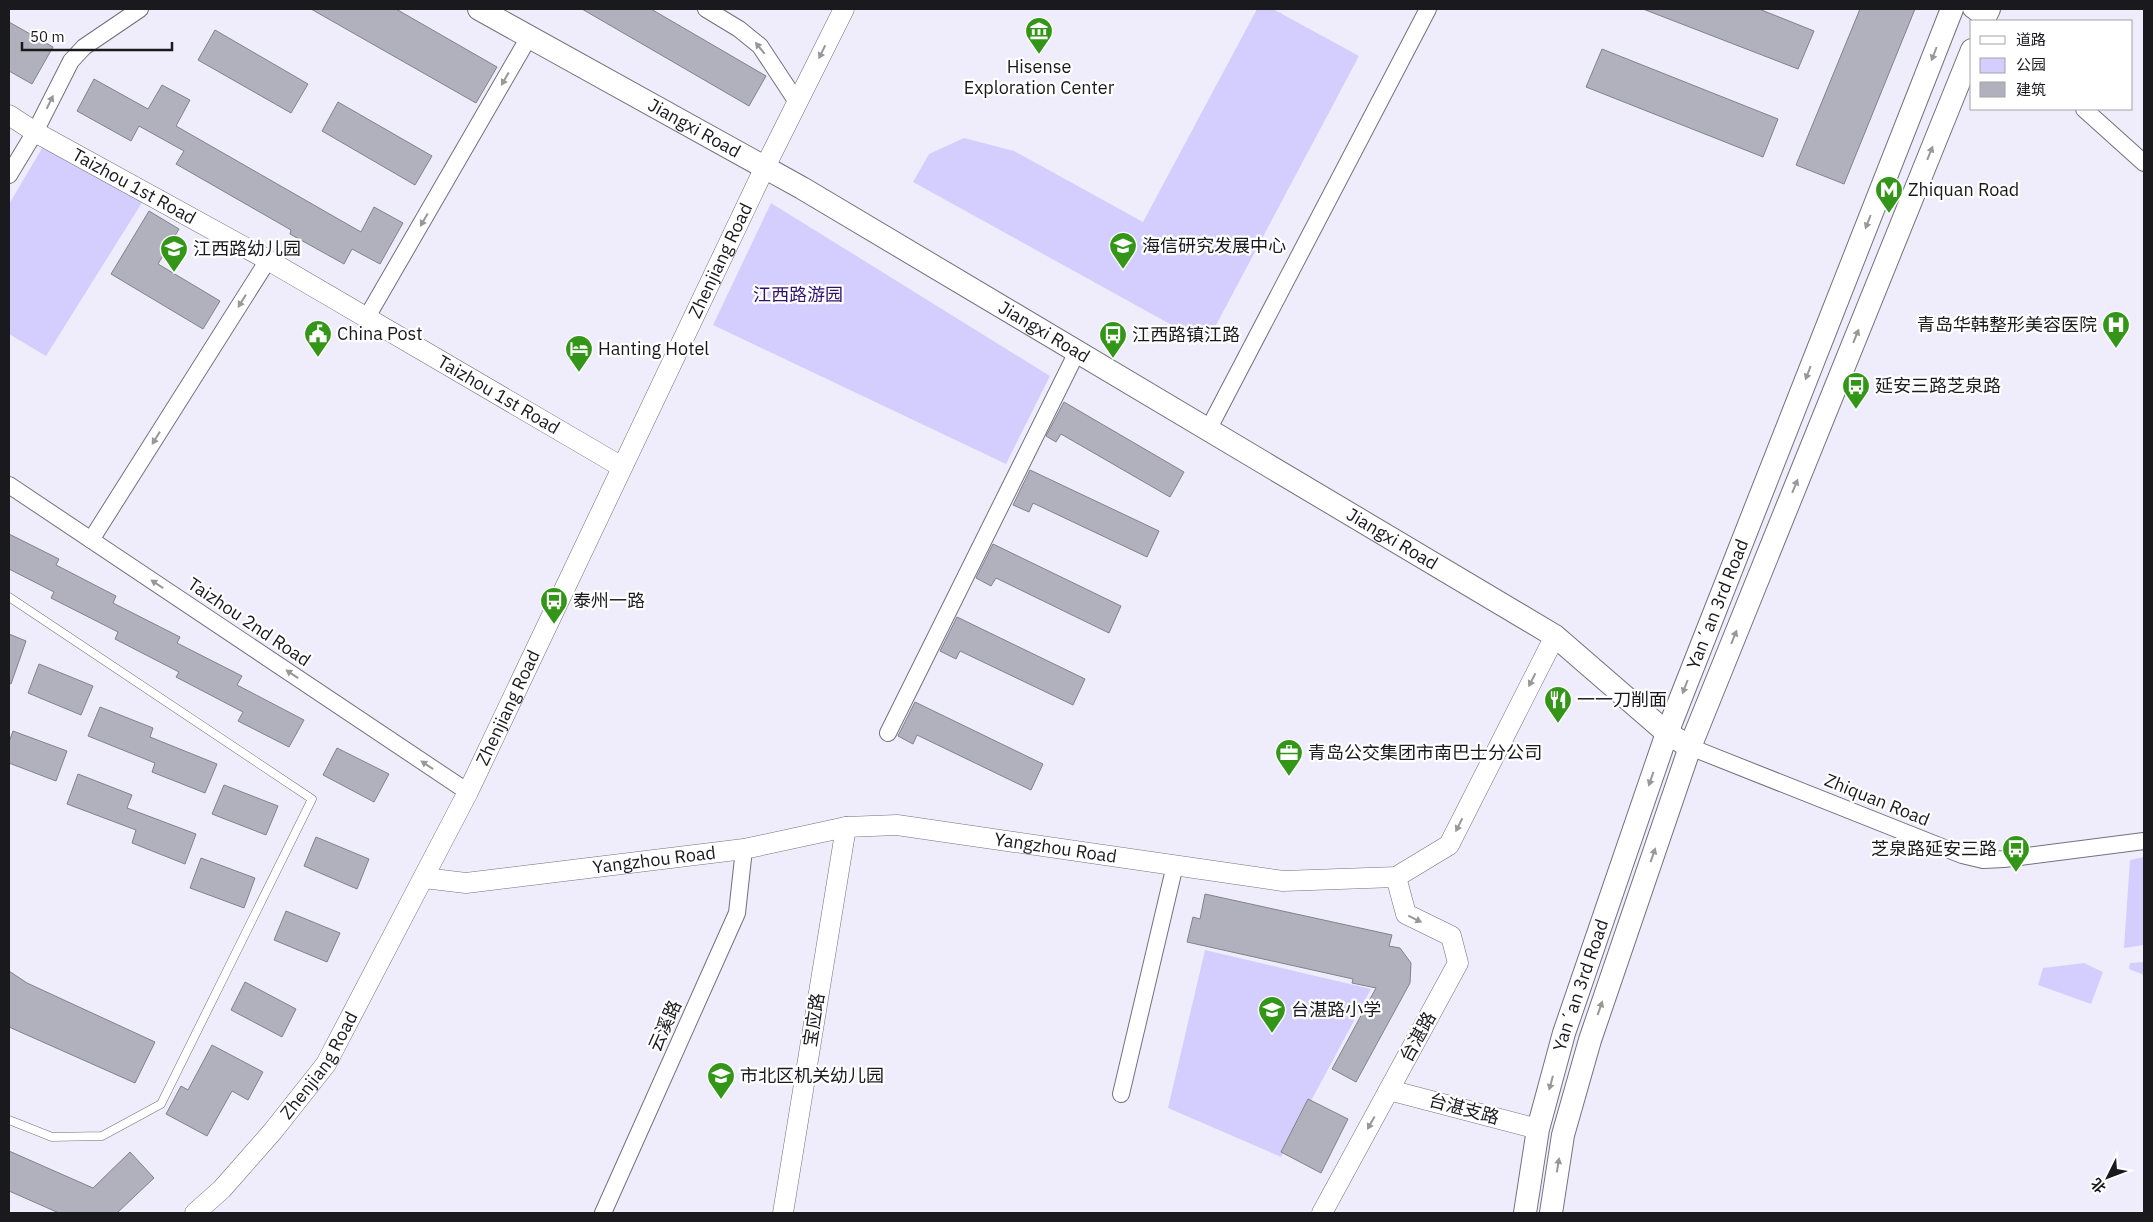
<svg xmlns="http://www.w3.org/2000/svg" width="2153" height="1222" viewBox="0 0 2153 1222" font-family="'IBM Plex Sans','Noto Sans SC',sans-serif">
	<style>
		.green { fill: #d4cefe }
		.building { fill: #b1b0bd; stroke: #82818c }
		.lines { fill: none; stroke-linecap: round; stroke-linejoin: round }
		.service-casing { stroke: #73717d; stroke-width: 9 }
		.minor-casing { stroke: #73717d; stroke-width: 18 }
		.tertiary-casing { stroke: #73717d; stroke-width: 21 }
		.secondary-casing { stroke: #73717d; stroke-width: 24 }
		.service { stroke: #fff; stroke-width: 8 }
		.minor { stroke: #fff; stroke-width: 16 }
		.tertiary { stroke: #fff; stroke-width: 20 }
		.secondary { stroke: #fff; stroke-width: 22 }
		.oneway { fill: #98989a }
		.labels { text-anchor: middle; stroke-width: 4.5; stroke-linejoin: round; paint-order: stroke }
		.poi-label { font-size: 18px; fill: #1a1a1e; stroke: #fff; text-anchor: start }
		.street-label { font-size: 18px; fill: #1a1a1e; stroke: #fff }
		.park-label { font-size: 18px; fill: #30116c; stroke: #fff }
	</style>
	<rect width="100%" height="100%" fill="#efedfb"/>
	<!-- green -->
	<g class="green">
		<polygon points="1257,9 1273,9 1359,56 1206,344 913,182 929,154 964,138 1014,151 1143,222"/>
		<polygon points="44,145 143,201 46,356 9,334 9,204"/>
		<polygon points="771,203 1050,376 1006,464 713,325"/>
		<polygon points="2144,857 2144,945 2124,948 2130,860"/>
		<polygon points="1205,950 1371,989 1281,1157 1168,1108"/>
		<polygon points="2144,962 2144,975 2129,969 2130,963"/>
		<polygon points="2084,963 2103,972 2091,1004 2038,985 2043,968"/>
	</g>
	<!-- building -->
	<g class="building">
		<polygon points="311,9 396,9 497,67 476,103"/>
		<polygon points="582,9 651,9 766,76 749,106"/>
		<polygon points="1643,9 1759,9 1814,31 1798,69"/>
		<polygon points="1860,9 1915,9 1844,184 1796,165"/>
		<polygon points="9,22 53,47 32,84 9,71"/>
		<polygon points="215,30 308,84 291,113 198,60"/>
		<polygon points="1602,49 1778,119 1763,157 1586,87"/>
		<polygon points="94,79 148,109 162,85 190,100 176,126 361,232 374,207 403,223 380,264 352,249 344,264 290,234 291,230 176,164 184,151 139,126 131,141 77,111"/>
		<polygon points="338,102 432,156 415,185 322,131"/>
		<polygon points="149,211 179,229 158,264 220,301 203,329 111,274"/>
		<polygon points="1064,402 1184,472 1170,497 1061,434 1056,442 1046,436"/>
		<polygon points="1030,470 1159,531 1147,557 1033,503 1029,512 1013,505"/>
		<polygon points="9,534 59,559 56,565 116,596 113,603 180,637 177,643 242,676 237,685 304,720 289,747 238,721 243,712 176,677 179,672 115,639 118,632 51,598 54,592 9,569"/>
		<polygon points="993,544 1121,606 1109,633 996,578 991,586 976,578"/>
		<polygon points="957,617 1085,679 1073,705 960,651 956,659 940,651"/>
		<polygon points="9,634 26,641 11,684 9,683"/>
		<polygon points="39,664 93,686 81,715 28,693"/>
		<polygon points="915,702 1043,764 1031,790 917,735 913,744 898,736"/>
		<polygon points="100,707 153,728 150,737 217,764 205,793 152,772 155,763 88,736"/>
		<polygon points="13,731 67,751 56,781 9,763 9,742"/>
		<polygon points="337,748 389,774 374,802 323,775"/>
		<polygon points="78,774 132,795 127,808 196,834 185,864 132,843 136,830 67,804"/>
		<polygon points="224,785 278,806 266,835 212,814"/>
		<polygon points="316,837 369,859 357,889 304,866"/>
		<polygon points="201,858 255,878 244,908 190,888"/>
		<polygon points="1205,894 1392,935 1389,946 1400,948 1411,963 1410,983 1356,1082 1332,1069 1376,988 1352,983 1353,979 1187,942 1193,917 1200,919"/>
		<polygon points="286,911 340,933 327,962 274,940"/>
		<polygon points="9,971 27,983 155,1042 135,1083 9,1027"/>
		<polygon points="245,982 296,1009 282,1037 231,1010"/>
		<polygon points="212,1045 263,1072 248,1100 232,1091 207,1136 166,1114 181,1086 188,1090"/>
		<polygon points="1308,1099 1348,1119 1321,1173 1281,1152"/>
		<polygon points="9,1151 93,1188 130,1152 154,1178 117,1213 59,1213 9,1191"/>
	</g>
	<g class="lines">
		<defs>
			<polyline id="service" points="9,597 312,799 161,1104 102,1136 52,1137 9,1120"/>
			<g id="minor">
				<polyline points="706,9 739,29 760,46 797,102"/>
				<polyline points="1971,9 1987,21"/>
				<polyline points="2084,109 2144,163"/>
				<polyline points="9,175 35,132 71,61 84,47 140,9"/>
				<polyline points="367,317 529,37"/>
				<polyline points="1208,430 1428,9"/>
				<polyline points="9,485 468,792"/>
				<polyline points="91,540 268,260"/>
				<polyline points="888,733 1077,352"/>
				<polyline points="1690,747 1962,855 1983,860 2004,859 2144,841"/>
				<polyline points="1121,1094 1175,865"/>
				<polyline points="603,1213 737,913 744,849"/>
			</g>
			<g id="tertiary">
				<path id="s1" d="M9,115L35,132L268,260L622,467"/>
				<path id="s2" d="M424,878L466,883L744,849L846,827L897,825L1283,881L1396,877L1449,845L1555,636"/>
				<polyline points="1389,1090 1538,1129"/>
				<path id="s3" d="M195,1213L222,1189L273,1131L326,1064L468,792L765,167L844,9"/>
				<polyline points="783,1213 846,827"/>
				<polyline points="1322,1213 1458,963 1451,936 1406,914 1396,877"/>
			</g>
			<g id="secondary">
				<path id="s4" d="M479,9L802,188L1555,636L1667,733L1690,747"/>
				<polyline points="1983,21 1989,9"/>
				<path id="s5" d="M1525,1213L1538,1129L1564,1033L1667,733L1952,9"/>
				<polyline points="1551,1213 1563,1135 1590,1040 1690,747 1972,50"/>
			</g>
		</defs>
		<!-- service casing -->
		<use href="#service" class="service-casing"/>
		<!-- minor casing -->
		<use href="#minor" class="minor-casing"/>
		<!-- tertiary casing -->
		<use href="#tertiary" class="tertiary-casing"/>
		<!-- secondary casing -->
		<use href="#secondary" class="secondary-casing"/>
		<!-- service -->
		<use href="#service" class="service"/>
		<!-- minor -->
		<use href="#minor" class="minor"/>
		<!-- tertiary -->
		<use href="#tertiary" class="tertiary"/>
		<!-- secondary -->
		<use href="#secondary" class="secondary"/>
	</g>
	<!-- one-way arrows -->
	<defs><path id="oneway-solid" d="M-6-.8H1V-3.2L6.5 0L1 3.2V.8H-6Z" transform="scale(1.25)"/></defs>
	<g class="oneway">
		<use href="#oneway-solid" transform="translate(760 48) rotate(-129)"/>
		<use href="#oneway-solid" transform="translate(822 52) rotate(116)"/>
		<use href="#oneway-solid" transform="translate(1934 54) rotate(111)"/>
		<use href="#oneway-solid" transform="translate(505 79) rotate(120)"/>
		<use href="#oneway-solid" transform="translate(50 102) rotate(-64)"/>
		<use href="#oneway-solid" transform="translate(1930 153) rotate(-68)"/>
		<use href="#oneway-solid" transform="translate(424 220) rotate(120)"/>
		<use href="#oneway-solid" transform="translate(1868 222) rotate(111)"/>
		<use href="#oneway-solid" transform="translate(242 301) rotate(122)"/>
		<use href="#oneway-solid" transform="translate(1856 336) rotate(-68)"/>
		<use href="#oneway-solid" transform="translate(1808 373) rotate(111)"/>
		<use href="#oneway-solid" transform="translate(156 438) rotate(122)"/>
		<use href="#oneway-solid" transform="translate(1795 486) rotate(-68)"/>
		<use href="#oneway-solid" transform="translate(157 584) rotate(-146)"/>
		<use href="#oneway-solid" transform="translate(1734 637) rotate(-68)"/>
		<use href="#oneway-solid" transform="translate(292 674) rotate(-146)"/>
		<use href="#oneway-solid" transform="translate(1532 680) rotate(117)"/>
		<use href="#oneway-solid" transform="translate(1685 687) rotate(111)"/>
		<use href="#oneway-solid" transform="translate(427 765) rotate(-146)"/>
		<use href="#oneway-solid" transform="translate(1651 779) rotate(109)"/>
		<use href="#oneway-solid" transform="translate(1459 825) rotate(117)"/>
		<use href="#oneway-solid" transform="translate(1653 855) rotate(-71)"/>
		<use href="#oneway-solid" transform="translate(1415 919) rotate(26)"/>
		<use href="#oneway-solid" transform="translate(1600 1008) rotate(-71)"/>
		<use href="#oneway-solid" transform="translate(1551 1083) rotate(105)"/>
		<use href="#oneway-solid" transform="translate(1371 1123) rotate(119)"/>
		<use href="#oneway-solid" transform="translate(1558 1165) rotate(-81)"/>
	</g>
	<!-- icons -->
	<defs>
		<symbol id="museum-pin" viewBox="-11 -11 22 30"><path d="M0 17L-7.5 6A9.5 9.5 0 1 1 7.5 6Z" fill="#349619" stroke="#fff"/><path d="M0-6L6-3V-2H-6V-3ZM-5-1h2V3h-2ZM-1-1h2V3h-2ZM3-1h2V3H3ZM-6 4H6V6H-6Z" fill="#fff"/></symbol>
		<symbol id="metro-pin" viewBox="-11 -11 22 30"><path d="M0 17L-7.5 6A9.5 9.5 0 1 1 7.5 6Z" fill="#349619" stroke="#fff"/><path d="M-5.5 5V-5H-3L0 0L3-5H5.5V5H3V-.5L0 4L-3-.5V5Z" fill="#fff"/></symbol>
		<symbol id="school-pin" viewBox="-11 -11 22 30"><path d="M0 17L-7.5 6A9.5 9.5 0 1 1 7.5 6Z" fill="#349619" stroke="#fff"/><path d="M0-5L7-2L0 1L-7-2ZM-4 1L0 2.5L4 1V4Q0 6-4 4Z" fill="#fff"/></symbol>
		<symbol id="hospital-pin" viewBox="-11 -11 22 30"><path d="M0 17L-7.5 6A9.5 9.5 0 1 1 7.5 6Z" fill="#349619" stroke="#fff"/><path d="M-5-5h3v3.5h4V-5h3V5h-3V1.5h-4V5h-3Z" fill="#fff"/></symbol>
		<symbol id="civic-pin" viewBox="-11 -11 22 30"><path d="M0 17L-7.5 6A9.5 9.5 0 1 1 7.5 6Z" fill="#349619" stroke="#fff"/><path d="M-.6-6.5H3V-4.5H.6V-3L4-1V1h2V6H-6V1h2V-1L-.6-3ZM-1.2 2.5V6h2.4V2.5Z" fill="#fff"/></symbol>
		<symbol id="bus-pin" viewBox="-11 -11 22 30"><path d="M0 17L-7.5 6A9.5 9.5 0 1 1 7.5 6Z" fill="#349619" stroke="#fff"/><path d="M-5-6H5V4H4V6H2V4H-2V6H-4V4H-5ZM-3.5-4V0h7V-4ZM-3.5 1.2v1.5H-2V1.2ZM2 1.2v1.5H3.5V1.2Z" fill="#fff"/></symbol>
		<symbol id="hotel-pin" viewBox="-11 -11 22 30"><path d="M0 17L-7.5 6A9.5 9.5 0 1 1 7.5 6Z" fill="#349619" stroke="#fff"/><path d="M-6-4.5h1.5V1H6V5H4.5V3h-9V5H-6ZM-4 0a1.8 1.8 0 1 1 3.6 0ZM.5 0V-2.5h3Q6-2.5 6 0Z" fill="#fff"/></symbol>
		<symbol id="restaurant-pin" viewBox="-11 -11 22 30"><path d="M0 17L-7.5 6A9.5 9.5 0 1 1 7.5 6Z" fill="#349619" stroke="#fff"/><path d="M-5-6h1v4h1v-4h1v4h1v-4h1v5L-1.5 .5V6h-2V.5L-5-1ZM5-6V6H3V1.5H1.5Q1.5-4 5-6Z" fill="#fff"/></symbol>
		<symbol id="office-pin" viewBox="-11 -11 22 30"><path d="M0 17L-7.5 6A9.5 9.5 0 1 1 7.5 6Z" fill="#349619" stroke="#fff"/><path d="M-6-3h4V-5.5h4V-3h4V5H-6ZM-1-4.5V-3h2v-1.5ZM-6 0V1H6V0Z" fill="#fff"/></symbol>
	</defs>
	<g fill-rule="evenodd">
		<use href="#museum-pin" x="1023" y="15" width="32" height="43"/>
		<use href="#metro-pin" x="1873" y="174" width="32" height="43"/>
		<use href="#school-pin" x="1107" y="230" width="32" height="43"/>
		<use href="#school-pin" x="158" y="233" width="32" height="43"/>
		<use href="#hospital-pin" x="2100" y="309" width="32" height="43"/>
		<use href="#civic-pin" x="302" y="318" width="32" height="43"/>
		<use href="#bus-pin" x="1097" y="319" width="32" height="43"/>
		<use href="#hotel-pin" x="563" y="333" width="32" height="43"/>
		<use href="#bus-pin" x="1840" y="370" width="32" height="43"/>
		<use href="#bus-pin" x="538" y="585" width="32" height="43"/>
		<use href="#restaurant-pin" x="1542" y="684" width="32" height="43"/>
		<use href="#office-pin" x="1273" y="737" width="32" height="43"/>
		<use href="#bus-pin" x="2000" y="833" width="32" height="43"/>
		<use href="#school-pin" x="1256" y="994" width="32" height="43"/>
		<use href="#school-pin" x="705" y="1060" width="32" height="43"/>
	</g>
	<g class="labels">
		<!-- poi labels -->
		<g class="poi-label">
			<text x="1039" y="73" text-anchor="middle">Hisense<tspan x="1039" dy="21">Exploration Center</tspan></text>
			<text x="1908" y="196">Zhiquan Road</text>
			<text x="1142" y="252">海信研究发展中心</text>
			<text x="193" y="255">江西路幼儿园</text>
			<text x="2097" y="331" text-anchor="end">青岛华韩整形美容医院</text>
			<text x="337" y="340">China Post</text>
			<text x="1132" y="341">江西路镇江路</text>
			<text x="598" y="355">Hanting Hotel</text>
			<text x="1875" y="392">延安三路芝泉路</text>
			<text x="573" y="607">泰州一路</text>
			<text x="1577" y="706">一一刀削面</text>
			<text x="1308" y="759">青岛公交集团市南巴士分公司</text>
			<text x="1997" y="855" text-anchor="end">芝泉路延安三路</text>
			<text x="1291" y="1016">台湛路小学</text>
			<text x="740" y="1082">市北区机关幼儿园</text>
		</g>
		<!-- street labels -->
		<g class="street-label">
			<text dy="6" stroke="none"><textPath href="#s4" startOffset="246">Jiangxi Road</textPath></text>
			<text dy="6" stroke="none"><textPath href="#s1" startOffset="144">Taizhou 1st Road</textPath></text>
			<text dy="6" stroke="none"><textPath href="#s3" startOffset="1094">Zhenjiang Road</textPath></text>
			<text dy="6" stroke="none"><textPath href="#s4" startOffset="651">Jiangxi Road</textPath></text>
			<text dy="6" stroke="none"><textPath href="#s1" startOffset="564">Taizhou 1st Road</textPath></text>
			<text dy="6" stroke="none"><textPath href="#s4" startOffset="1056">Jiangxi Road</textPath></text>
			<text dy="6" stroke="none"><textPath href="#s5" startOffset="640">Yan´an 3rd Road</textPath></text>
			<text transform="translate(249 622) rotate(34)" y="6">Taizhou 2nd Road</text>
			<text dy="6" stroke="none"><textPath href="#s3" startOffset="599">Zhenjiang Road</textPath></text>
			<text transform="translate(1877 800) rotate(22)" y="6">Zhiquan Road</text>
			<text dy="6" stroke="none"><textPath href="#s2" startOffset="638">Yangzhou Road</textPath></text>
			<text dy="6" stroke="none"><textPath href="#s2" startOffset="232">Yangzhou Road</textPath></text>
			<text dy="6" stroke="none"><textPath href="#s5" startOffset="235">Yan´an 3rd Road</textPath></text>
			<text transform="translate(814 1020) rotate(-81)" y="6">宝应路</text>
			<text transform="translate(665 1026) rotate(-66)" y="6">云溪路</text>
			<text transform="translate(1418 1037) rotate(-61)" y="6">台湛路</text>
			<text dy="6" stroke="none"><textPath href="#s3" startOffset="194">Zhenjiang Road</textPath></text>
			<text transform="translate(1464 1109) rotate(15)" y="6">台湛支路</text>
		</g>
		<!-- park labels -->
		<g class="park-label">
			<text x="798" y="301">江西路游园</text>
		</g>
	</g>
	<!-- border -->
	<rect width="2153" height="1222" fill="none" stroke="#1a1a1e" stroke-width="20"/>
	<!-- legend -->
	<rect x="1970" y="20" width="162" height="90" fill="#ffffff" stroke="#a3a3a5"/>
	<rect x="1980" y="36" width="25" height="8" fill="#ffffff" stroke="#a3a3a5"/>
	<text x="2016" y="45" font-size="15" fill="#1a1a1e">道路</text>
	<rect x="1980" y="58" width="25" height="15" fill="#d4cefe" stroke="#a3a3a5"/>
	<text x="2016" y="70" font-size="15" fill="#1a1a1e">公园</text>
	<rect x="1980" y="82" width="25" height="15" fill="#b1b0bd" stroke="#a3a3a5"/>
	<text x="2016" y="95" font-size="15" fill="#1a1a1e">建筑</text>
	<!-- north arrow -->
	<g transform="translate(2108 1177) rotate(228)" stroke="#ffffff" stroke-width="4" paint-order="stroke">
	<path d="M0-4L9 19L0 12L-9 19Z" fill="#1a1a1e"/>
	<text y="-8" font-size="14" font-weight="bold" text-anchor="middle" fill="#1a1a1e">北</text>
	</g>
	<!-- scale -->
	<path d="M22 42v8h150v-8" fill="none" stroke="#1a1a1e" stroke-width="2.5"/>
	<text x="30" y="42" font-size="15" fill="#1a1a1e" stroke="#ffffff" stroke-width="4" paint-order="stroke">50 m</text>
</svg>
